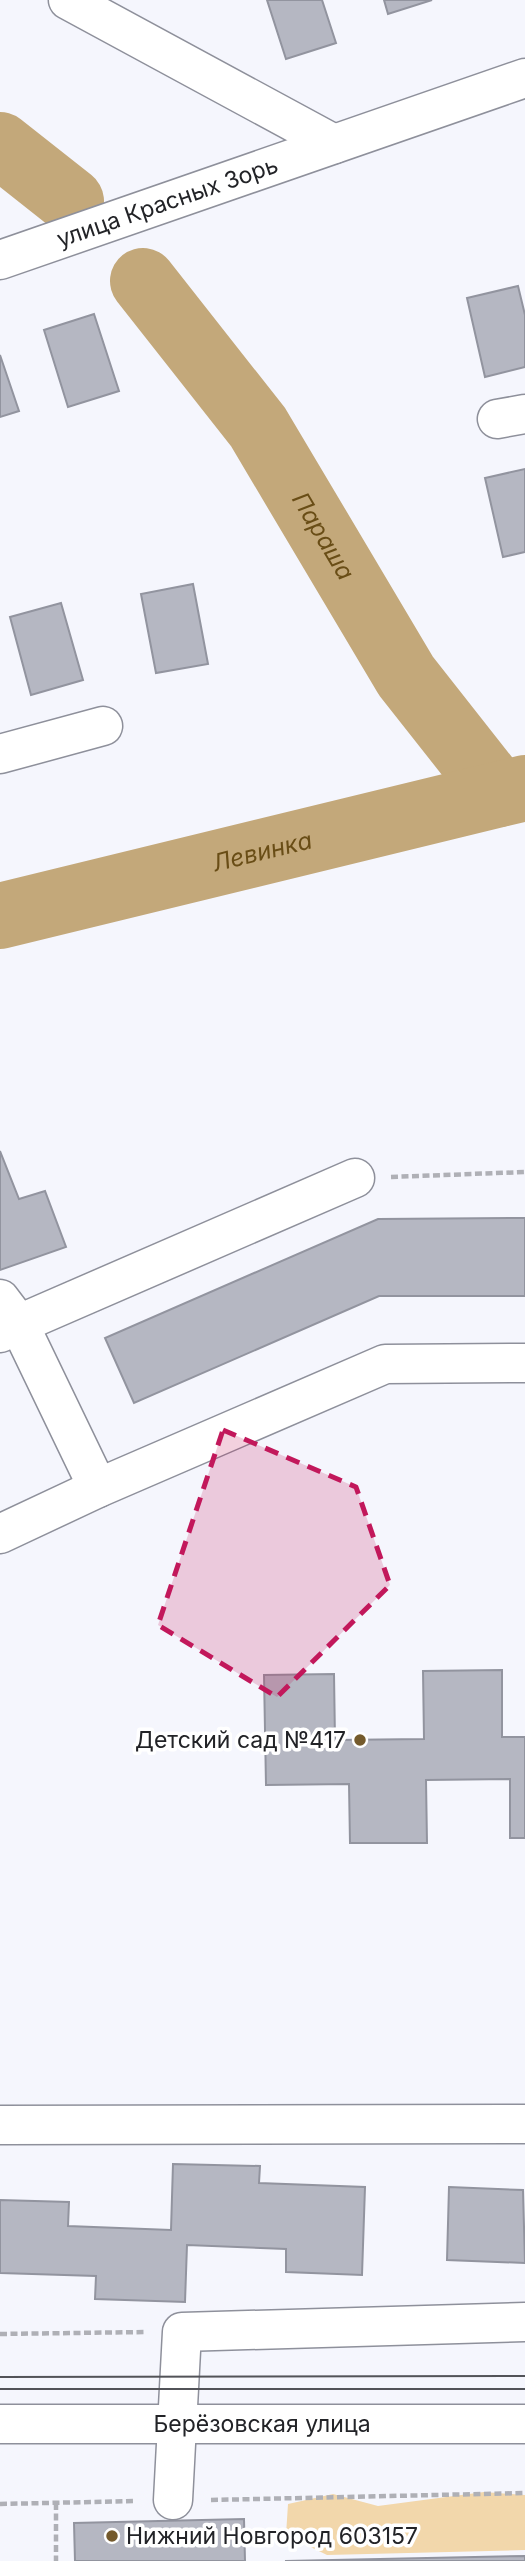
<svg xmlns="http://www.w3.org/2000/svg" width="525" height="2561" viewBox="0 0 525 2561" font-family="Inter,sans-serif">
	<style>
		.green { fill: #f2d7ab }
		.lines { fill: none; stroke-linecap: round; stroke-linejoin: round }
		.river { stroke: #c3a87a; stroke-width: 66 }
		.building { fill: #b5b7c2; stroke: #92949f; stroke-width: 2 }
		.minor-casing { stroke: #8e909b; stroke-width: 41 }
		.path { stroke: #afb0b6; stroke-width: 4.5; stroke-dasharray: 7 3.5; stroke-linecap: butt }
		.minor { stroke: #fff; stroke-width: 38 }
		.tram { stroke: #525358; stroke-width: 2 }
		.marked { fill: #c2185b; fill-opacity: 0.2; stroke: #c2185b; stroke-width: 5; stroke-dasharray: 14 9; stroke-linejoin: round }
		.poi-dot { fill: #745a2c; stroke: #fff; stroke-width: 2.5 }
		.labels { text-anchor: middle; stroke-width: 7; stroke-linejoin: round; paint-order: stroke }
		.street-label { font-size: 23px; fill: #222327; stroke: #fff }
		.poi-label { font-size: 23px; fill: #222327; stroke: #fff; text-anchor: end }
		.water-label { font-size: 24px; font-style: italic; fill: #694d16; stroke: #fff }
	</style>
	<rect width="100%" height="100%" fill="#f5f6fd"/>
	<!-- green -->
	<polygon class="green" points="484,2492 525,2495 525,2550 327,2555 286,2535 288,2504 333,2494 378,2506"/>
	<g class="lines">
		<!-- river -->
		<g class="river">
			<polyline points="0,145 71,201"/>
			<path id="s1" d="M143,281L258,427L406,676L499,794"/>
			<path id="s2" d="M0,916L525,788"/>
		</g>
	</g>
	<!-- building -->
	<g class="building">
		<polygon points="267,0 322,0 336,43 286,59"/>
		<polygon points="384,0 432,0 388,14"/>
		<polygon points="518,286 525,315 525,367 485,377 467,298"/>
		<polygon points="94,314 119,391 68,407 44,330"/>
		<polygon points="0,355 19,411 0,417"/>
		<polygon points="525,469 525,552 503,557 485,478"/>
		<polygon points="193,584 208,664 156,673 141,594"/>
		<polygon points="61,603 83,680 31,695 10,617"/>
		<polygon points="0,1151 19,1199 45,1191 66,1247 0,1270"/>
		<polygon points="525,1218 525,1296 379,1296 134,1403 105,1338 378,1219"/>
		<polygon points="502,1670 502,1737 525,1737 525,1838 510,1838 510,1779 426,1780 427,1843 350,1843 349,1784 266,1785 264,1675 334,1674 335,1740 424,1739 423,1671"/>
		<polygon points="173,2164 260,2166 259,2183 365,2187 362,2275 286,2272 286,2249 187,2245 185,2302 95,2299 96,2276 0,2273 0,2200 69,2202 68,2226 171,2230"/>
		<polygon points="449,2187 523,2190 525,2263 447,2260"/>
		<polygon points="244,2519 245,2561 75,2561 74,2523"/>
		<polygon points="525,2556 525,2561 285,2561"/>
	</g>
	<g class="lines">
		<defs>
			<g id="minor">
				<polyline points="68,0 334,144"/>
				<path id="s3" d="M0,260L525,78"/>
				<polyline points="497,419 525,414"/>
				<polyline points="0,754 103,726"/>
				<polyline points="0,1299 19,1324 355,1178"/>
				<polyline points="0,1333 19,1324 98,1488"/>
				<polyline points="0,1534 98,1488 385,1364 525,1363"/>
				<polyline points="0,2125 525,2124"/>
				<path id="s4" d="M0,2424H525"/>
				<polyline points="173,2500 182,2332 525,2322"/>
			</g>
		</defs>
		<!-- minor casing -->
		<use href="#minor" class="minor-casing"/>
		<!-- path -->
		<g class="path">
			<polyline points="391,1177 525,1172"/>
			<polyline points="0,2334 146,2332"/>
			<polyline points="211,2500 525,2493"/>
			<polyline points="56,2503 56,2561"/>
			<polyline points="0,2504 136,2501"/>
		</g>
		<!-- minor -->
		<use href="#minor" class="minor"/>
		<!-- tram -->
		<g class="tram">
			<polyline points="0,2377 525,2376"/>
			<polyline points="0,2389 525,2389"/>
		</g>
	</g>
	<!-- marked area -->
	<path class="marked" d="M223,1430L356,1487L390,1585L277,1697L158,1625Z"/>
	<!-- markers -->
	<g class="poi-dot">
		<circle cx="360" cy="1740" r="7"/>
		<circle cx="112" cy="2536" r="7"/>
	</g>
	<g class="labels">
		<!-- street labels -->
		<g class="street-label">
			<text dy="8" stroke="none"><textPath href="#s3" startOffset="177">улица Красных Зорь</textPath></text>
			<text dy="8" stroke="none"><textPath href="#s4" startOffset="262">Берёзовская улица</textPath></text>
		</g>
		<!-- poi labels -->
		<g class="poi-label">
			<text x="346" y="1748">Детский сад №417</text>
			<text x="126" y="2544" text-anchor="start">Нижний Новгород 603157</text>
		</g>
		<!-- water labels -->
		<g class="water-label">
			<text dy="8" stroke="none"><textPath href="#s1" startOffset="313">Параша</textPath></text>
			<text dy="8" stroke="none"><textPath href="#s2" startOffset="270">Левинка</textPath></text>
		</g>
	</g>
</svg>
